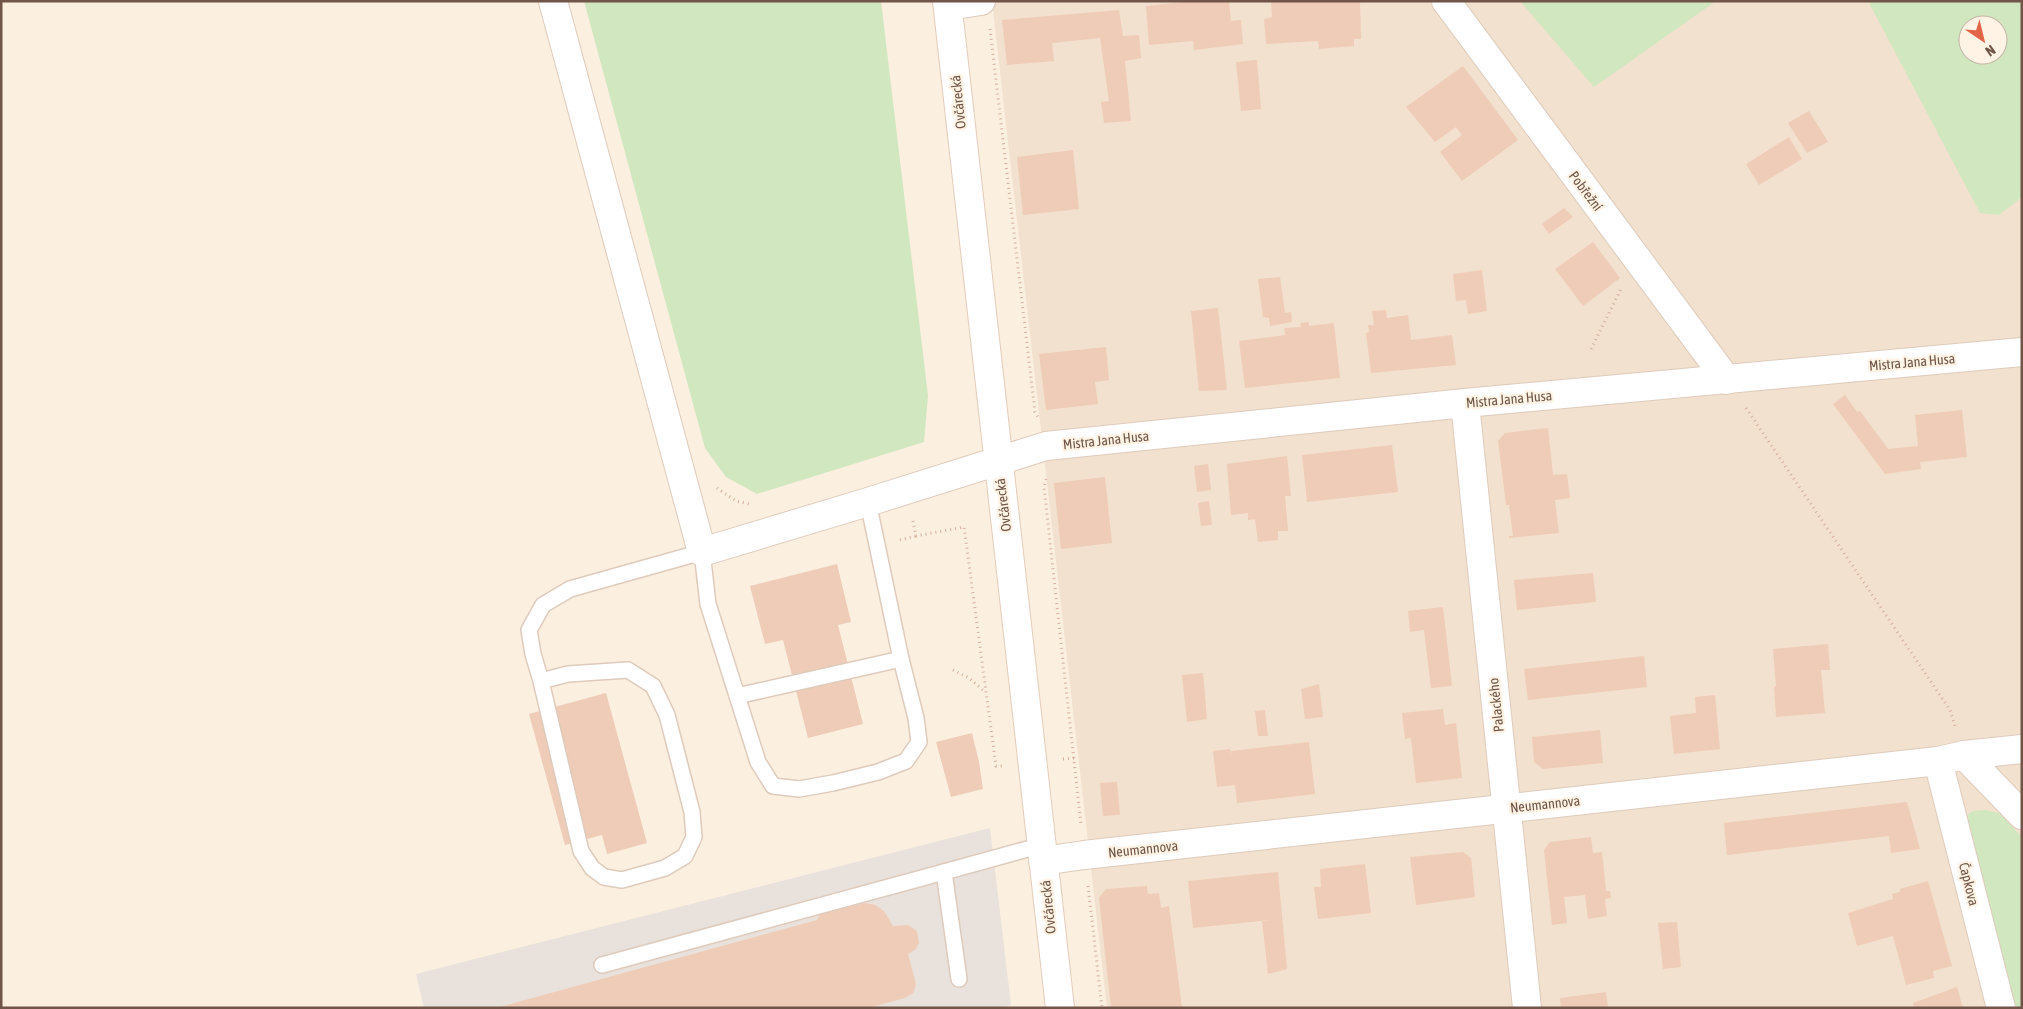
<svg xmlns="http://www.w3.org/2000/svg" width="2023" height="1009" viewBox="0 0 2023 1009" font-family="'Asap Condensed',sans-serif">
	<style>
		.residential { fill: #f2e1ce; fill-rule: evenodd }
		.industrial { fill: #e9e1db }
		.green { fill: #d0e7bf; fill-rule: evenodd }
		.building { fill: #efccb7 }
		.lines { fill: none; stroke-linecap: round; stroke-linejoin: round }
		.service-casing { stroke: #decbbc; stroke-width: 18 }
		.minor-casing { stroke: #decbbc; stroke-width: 30 }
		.secondary-casing { stroke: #e3ccba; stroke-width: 30 }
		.path { stroke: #d3b09b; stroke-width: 3; stroke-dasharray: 1 4; stroke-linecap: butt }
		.service { stroke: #fff; stroke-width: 15 }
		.minor { stroke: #fff; stroke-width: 28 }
		.secondary { stroke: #fff; stroke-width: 28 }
		.labels { text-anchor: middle; stroke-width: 4.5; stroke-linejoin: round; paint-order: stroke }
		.street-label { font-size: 14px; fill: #705548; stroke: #fef3e4 }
	</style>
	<rect width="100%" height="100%" fill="#fbefdf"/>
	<!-- residential -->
	<path class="residential" d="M992,1H2022V1008H1107ZM1968,25H1998V55H1968Z"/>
	<!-- industrial -->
	<polygon class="industrial" points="990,828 1011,1005 1001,1008 424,1008 416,974"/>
	<!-- green -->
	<g class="green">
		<polygon points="584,1 881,1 928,396 924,442 757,494 726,477 705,448"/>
		<polygon points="1520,1 1716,1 1594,87"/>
		<path d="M1868,1H2022V197L1999,215L1980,213ZM1968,25H1998V55H1968Z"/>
		<polygon points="1985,810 1999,813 2022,837 2022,1008 2012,1008 1963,818 1973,811"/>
	</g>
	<!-- building -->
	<g class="building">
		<polygon points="1191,1 1229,1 1231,21 1241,20 1243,44 1194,50 1193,41 1149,45 1146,6"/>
		<polygon points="1271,1 1360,1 1361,39 1354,39 1354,46 1319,49 1318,41 1266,44 1264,19 1272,17"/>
		<polygon points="1119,10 1123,36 1139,35 1141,58 1125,61 1131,121 1104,123 1101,102 1109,101 1100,38 1052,43 1054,61 1007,65 1002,20"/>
		<polygon points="1257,60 1261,109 1241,111 1236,62"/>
		<polygon points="1463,66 1518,140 1462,181 1440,152 1462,135 1456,127 1435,142 1406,107"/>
		<polygon points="1809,111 1828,142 1807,153 1788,123"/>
		<polygon points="1789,137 1802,159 1759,185 1746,164"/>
		<polygon points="1073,150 1079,209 1023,215 1017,157"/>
		<polygon points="1564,208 1573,217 1549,234 1542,224"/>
		<polygon points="1593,242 1620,278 1583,306 1555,269"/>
		<polygon points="1482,270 1487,311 1468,314 1466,300 1456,301 1453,274"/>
		<polygon points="1280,277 1285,313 1291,312 1292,322 1270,326 1269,318 1263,317 1258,279"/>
		<polygon points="1218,308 1227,390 1199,391 1191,311"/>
		<polygon points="1386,310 1387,318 1408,315 1411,340 1452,335 1456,365 1371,373 1366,333 1369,332 1368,325 1374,325 1372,311"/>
		<polygon points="1309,322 1309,326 1334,323 1340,378 1245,388 1239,341 1285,335 1284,328 1301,327 1300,323"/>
		<polygon points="1106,347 1109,380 1095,382 1098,404 1046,410 1039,354"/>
		<polygon points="1845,395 1857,412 1860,411 1888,449 1918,446 1915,415 1962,410 1967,457 1920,462 1921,469 1885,474 1833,404"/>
		<polygon points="1548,428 1553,475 1567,474 1570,498 1555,500 1559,533 1509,538 1509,536 1513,536 1509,505 1506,505 1498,441 1505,433"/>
		<polygon points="1392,445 1398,492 1307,502 1302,455"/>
		<polygon points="1287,456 1291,496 1285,496 1288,531 1278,531 1278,540 1258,542 1255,519 1248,520 1248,513 1231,515 1227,464"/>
		<polygon points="1208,464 1211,490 1197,492 1194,466"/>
		<polygon points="1105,477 1112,543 1061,549 1054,483"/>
		<polygon points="1209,501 1212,525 1201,526 1198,503"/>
		<polygon points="837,564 851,622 838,625 863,724 808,738 783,640 765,644 750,586"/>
		<polygon points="1593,573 1596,602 1517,610 1514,580"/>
		<polygon points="1443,607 1452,686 1431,688 1424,630 1410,632 1408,611"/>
		<polygon points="1828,644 1830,670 1821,670 1825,713 1776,717 1774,687 1776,686 1773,649"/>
		<polygon points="1644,656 1647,687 1528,700 1524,669"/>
		<polygon points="1203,673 1207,719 1187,722 1182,675"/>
		<polygon points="1319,684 1323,717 1305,719 1301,689"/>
		<polygon points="606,693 647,843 607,854 602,835 565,845 529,714"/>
		<polygon points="1715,695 1720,749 1674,754 1670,716 1696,713 1695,697"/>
		<polygon points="1443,709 1445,725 1456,723 1462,778 1416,783 1411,738 1405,739 1402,713"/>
		<polygon points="1265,710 1268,736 1258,736 1255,711"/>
		<polygon points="1600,730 1603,763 1543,769 1534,762 1532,737"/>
		<polygon points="972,733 979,762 983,789 951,797 936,742"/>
		<polygon points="1309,742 1315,794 1237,803 1235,785 1217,787 1213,751 1230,749 1231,757 1231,751"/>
		<polygon points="1117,782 1120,815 1103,816 1100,783"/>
		<polygon points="1907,802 1920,849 1891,853 1889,836 1727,855 1724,823"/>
		<polygon points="1591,837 1593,853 1602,852 1606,891 1610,891 1611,898 1605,899 1607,916 1588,919 1585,895 1564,897 1567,923 1552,925 1544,850 1550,842"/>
		<polygon points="1463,852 1471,858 1475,897 1416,905 1410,857"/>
		<polygon points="1365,864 1371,913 1318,919 1314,887 1321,887 1320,869"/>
		<polygon points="1278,872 1287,969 1268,974 1262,921 1270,920 1193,928 1188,881"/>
		<polygon points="1928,881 1952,966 1933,971 1934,978 1906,985 1893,936 1857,946 1848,913 1893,899 1892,894 1900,892 1900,889"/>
		<polygon points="1147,886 1148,894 1159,893 1161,908 1169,906 1182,1008 1111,1008 1099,898 1106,889"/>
		<polygon points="865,903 875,905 884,911 893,926 908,925 917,931 919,943 915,950 908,954 916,984 915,988 913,993 905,998 868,1008 496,1008 817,920 820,914"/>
		<polygon points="1677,922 1681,967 1663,969 1658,923"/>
		<polygon points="1957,987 1963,1008 1914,1008 1913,1003"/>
		<polygon points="1606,992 1608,1008 1561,1008 1560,998"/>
	</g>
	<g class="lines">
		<defs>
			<g id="service">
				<polyline points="541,681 581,851 592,868 604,877 622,880 665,868 685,856 694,837 692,812 667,715 653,686 628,670 568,674 541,681 533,654 529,630 543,605 570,589 702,552 708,604 758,762 773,786 799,789 833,783 878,772 906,761 919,742 916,718 901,659 868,502"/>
				<polyline points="737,696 901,659"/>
				<polyline points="944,872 1042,845"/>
				<polyline points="602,965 944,872 959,979"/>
			</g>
			<g id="minor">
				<polyline points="553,1 702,552 868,502 1046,446 1465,403 2022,352"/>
				<polyline points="1446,1 1727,380"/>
				<polyline points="948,6 981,1"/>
				<polyline points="1465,403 1527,1008"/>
				<polyline points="1964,755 2022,815"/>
				<polyline points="1938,761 2001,1008"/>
				<polyline points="1043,861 1084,855 1938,761 1964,755 2022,749"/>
			</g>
			<polyline id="secondary" points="947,1 1060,1008"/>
		</defs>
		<!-- service casing -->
		<use href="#service" class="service-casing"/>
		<!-- minor casing -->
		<use href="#minor" class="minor-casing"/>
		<!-- secondary casing -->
		<use href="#secondary" class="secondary-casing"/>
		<!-- path -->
		<g class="path">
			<polyline points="990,29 1035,412 1038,417"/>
			<polyline points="1591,349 1621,289"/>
			<polyline points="1746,408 1950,710 1955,726"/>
			<polyline points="1046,479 1044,487 1081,825"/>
			<polyline points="717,488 736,501 749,504"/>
			<polyline points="913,521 916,536 964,527 996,766 1002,766"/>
			<polyline points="900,540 916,536"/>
			<polyline points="953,670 969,678 985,692"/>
			<polyline points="1063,759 1075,758"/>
			<polyline points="1088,886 1102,1008"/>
		</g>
		<!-- service -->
		<use href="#service" class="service"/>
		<!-- minor -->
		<use href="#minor" class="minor"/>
		<!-- secondary -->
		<use href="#secondary" class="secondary"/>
	</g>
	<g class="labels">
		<!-- street labels -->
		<g class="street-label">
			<text transform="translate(958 102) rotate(-96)" y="5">Ovčárecká</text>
			<text transform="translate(1586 191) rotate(53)" y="5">Pobřežní</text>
			<text transform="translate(1912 362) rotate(-5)" y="5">Mistra Jana Husa</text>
			<text transform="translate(1509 399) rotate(-5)" y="5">Mistra Jana Husa</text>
			<text transform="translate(1106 440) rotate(-6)" y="5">Mistra Jana Husa</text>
			<text transform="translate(1003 505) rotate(-97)" y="5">Ovčárecká</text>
			<text transform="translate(1496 705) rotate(-96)" y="5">Palackého</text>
			<text transform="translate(1545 804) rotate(-6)" y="5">Neumannova</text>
			<text transform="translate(1143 849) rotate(-6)" y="5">Neumannova</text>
			<text transform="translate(1969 884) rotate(76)" y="5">Čapkova</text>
			<text transform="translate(1048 907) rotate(-96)" y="5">Ovčárecká</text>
		</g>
	</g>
	<!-- border -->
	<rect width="2023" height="1009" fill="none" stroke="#705548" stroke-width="5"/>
	<!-- north arrow -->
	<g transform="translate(1983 40) rotate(145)"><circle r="24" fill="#fef3e4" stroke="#c5b4a6"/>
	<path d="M0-4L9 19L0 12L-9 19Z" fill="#e26547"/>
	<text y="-8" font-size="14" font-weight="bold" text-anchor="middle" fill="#705548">N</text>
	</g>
</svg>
